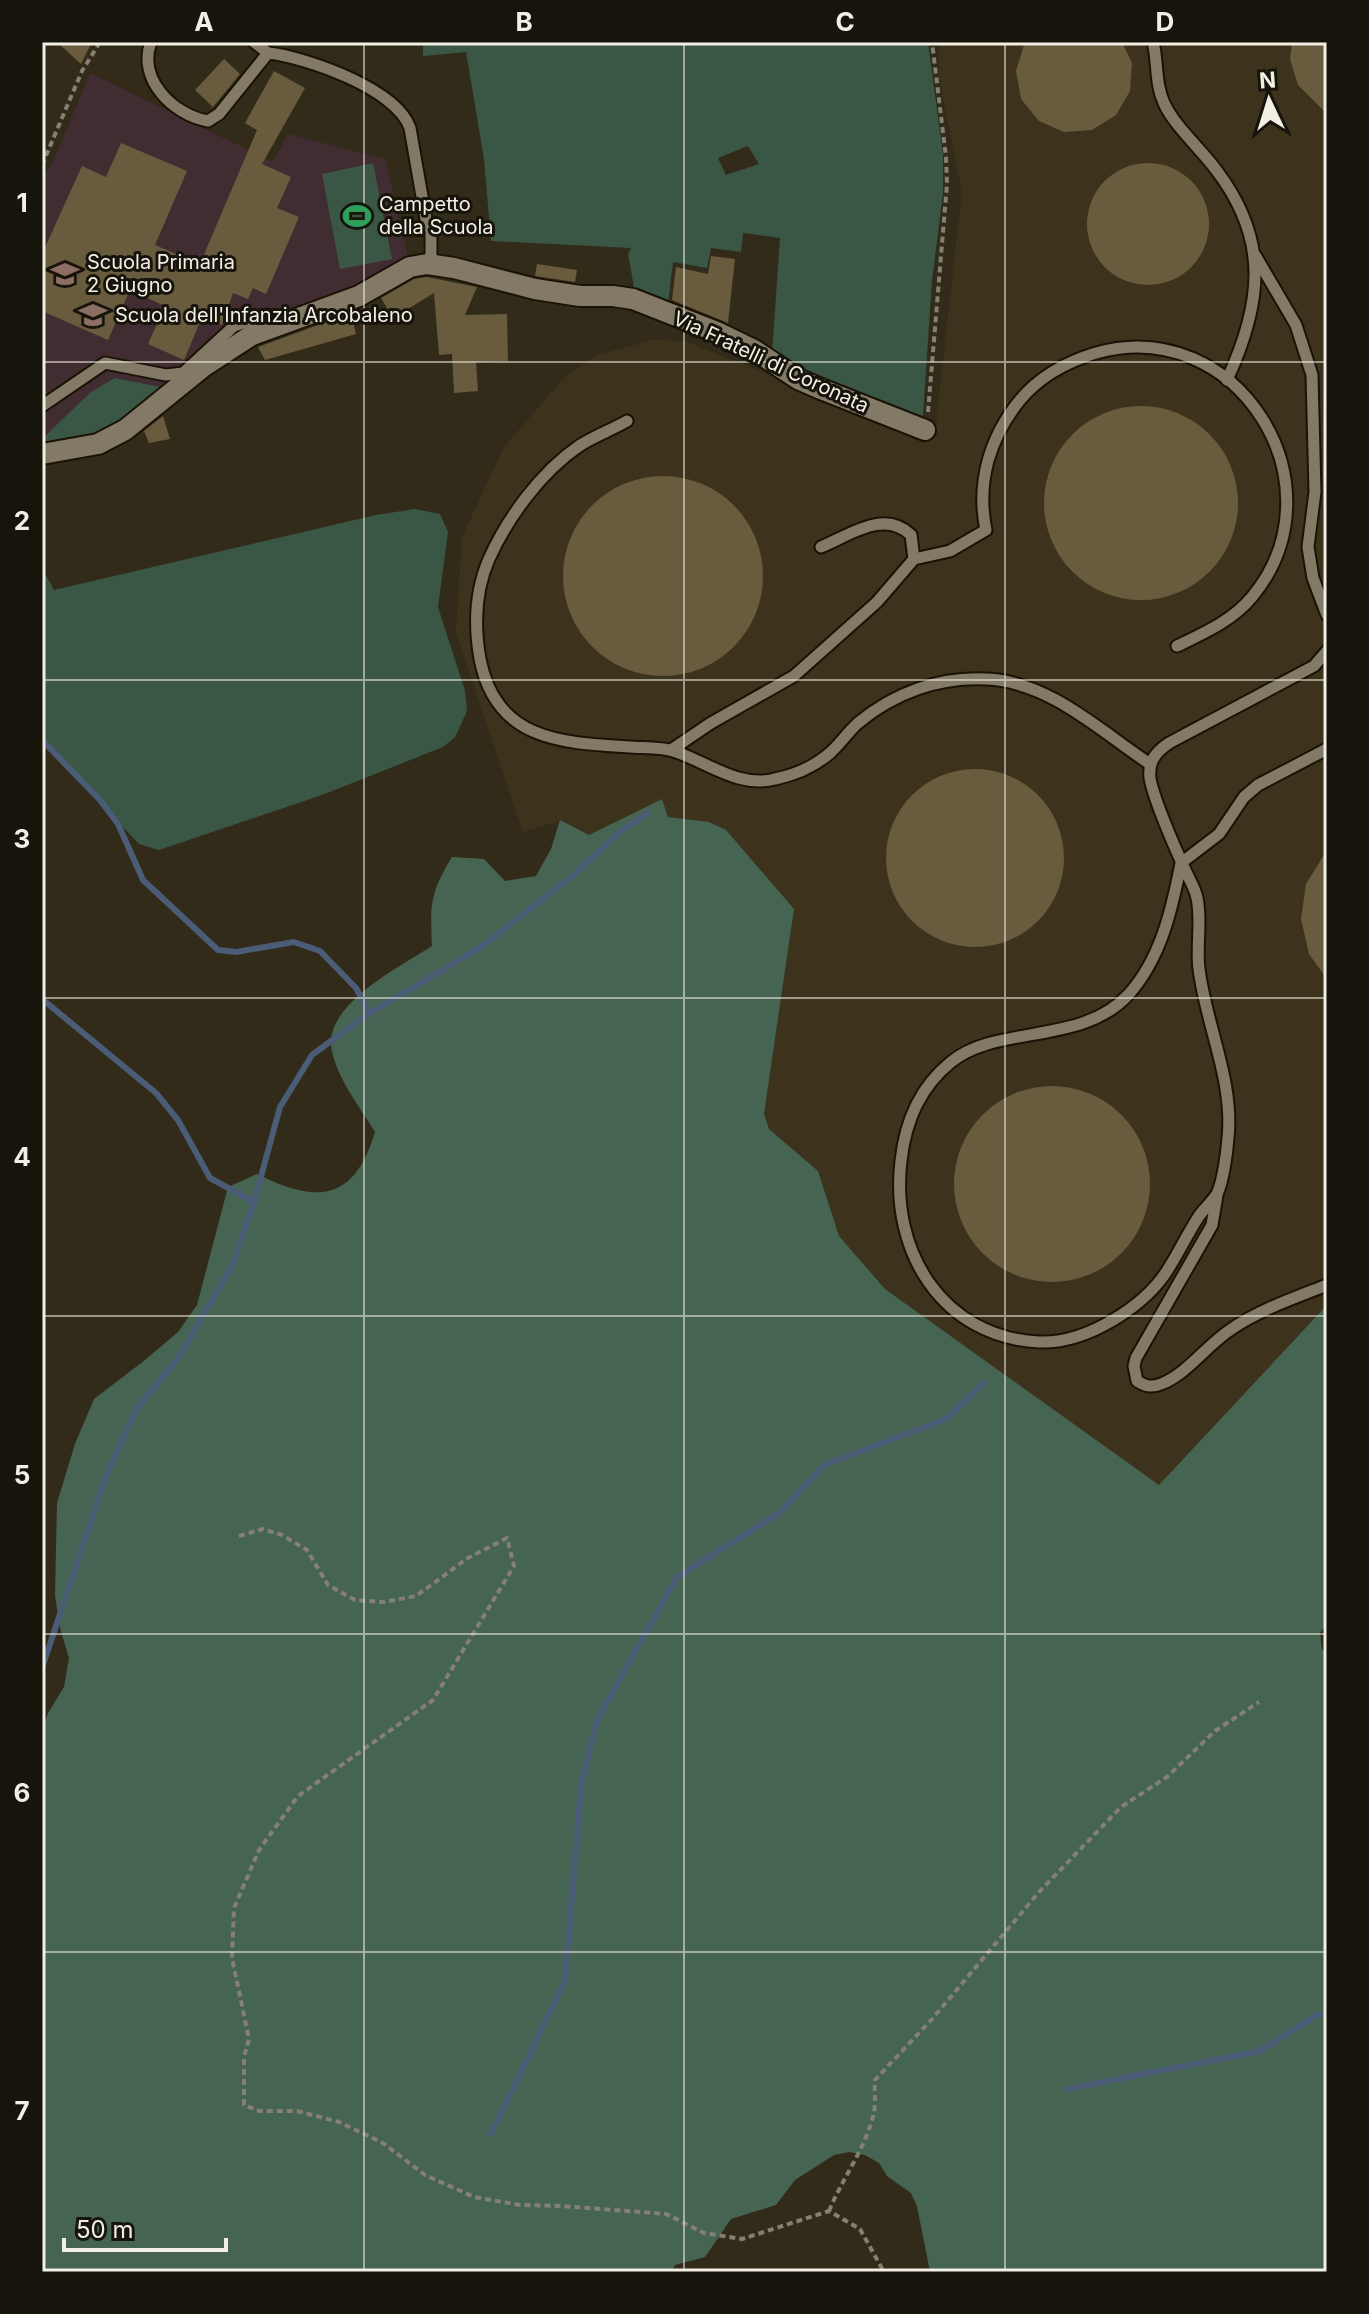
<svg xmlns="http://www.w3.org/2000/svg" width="1369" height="2314" viewBox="0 0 1369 2314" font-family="Inter,sans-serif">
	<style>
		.built { fill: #3d331c }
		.education { fill: #412d31 }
		.green { fill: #3a5746; fill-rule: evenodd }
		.forest { fill: #456552 }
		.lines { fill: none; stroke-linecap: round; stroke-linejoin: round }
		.stream { stroke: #4a5c76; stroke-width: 6 }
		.building { fill: #695b3d }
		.lane-casing { stroke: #1a1304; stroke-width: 15 }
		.street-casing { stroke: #1a1304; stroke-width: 24 }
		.path { stroke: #868072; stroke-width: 4; stroke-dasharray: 6 4; stroke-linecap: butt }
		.lane { stroke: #827967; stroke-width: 11 }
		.street { stroke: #827967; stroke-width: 20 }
		.grid { fill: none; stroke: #f3efe4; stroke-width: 2; stroke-opacity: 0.55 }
		.labels { text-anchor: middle; stroke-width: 6; stroke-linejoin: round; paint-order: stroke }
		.poi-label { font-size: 20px; fill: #f3efe4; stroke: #17140c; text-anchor: start }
		.street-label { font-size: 20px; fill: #f3efe4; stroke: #17140c }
		.neatline { fill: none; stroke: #f3efe4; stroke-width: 3 }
		.grid-label { font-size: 26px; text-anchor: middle; font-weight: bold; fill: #f3efe4 }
	</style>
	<rect width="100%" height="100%" fill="#322b1a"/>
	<!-- built -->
	<polygon class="built" points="939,42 1327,42 1327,1305 1159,1486 885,1289 839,1236 818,1171 769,1129 764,1114 794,909 709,822 668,817 662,799 589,835 560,821 523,832 456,632 462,537 504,447 562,380 594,356 652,340 684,341 930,437 936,425 962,192 939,79"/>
	<!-- education -->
	<polygon class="education" points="90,73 273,162 288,134 385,159 410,267 284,323 57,452 42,439 42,178 54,160"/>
	<!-- green -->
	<g class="green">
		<path d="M423,42H928L943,155V193L932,281L923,415L920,422L803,375L772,355L780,238L743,233L741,252L711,248L707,268L673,262L668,304L635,292L628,254L631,248L491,241L484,159L466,52L423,56ZM748,146L759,164L726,175L718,158Z"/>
		<polygon points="373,163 392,259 340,269 322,174"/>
		<polygon points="115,378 170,389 125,430 57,452 42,439 91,392"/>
		<polygon points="415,509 440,514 448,532 438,607 465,691 467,711 455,737 443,747 322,795 159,850 139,844 42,744 42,568 54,590 376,515"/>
	</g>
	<!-- forest -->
	<path class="forest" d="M662,799L668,817L709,822L726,830L794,909L764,1114L769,1129L818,1171L839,1236L885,1289L1159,1485L1327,1305V1624L1320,1633L1322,1649L1327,1654V2272H930L917,2206L911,2193L887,2176L879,2163L865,2155L849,2152L834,2155L795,2180L776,2205L731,2219L705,2257L675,2265L671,2272H42V1729L48,1713L64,1687L69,1658L60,1628L55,1596L57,1503L75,1444L94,1399L145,1360L178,1332L197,1305L228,1187L257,1174C317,1204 354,1202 375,1132C360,1107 338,1080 332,1051C321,1006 400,967 432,946C430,905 430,893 452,857L484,859L505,881L536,876L551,849L560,820L589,835Z"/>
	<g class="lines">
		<!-- stream -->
		<g class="stream">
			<polyline points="42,740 100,800 118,824 143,880 218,950 236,952 294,942 320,951 356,988 370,1014"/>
			<polyline points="42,999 156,1093 178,1120 210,1178 254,1202"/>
			<polyline points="42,1668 105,1479 136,1410 179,1357 232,1266 254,1202 280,1107 312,1055 365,1016 481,947 570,878 621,831 648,813"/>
			<polyline points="1067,2089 1260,2051 1315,2016 1327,2013"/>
			<polyline points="491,2134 565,1981 581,1786 597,1720 677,1577 779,1513 824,1465 946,1419 984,1383"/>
		</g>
	</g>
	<!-- building -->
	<g class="building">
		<polygon points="57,42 92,42 81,64"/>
		<polygon points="1025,42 1122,42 1132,63 1130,91 1116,115 1092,130 1064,132 1039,121 1021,99 1016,71"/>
		<polygon points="1292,42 1327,42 1327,114 1298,85 1290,59"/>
		<polygon points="224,59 240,74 213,107 195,90"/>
		<polygon points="274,71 305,88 262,164 291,177 277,208 299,217 266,294 253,288 248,299 233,293 222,325 202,317 184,360 148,344 165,306 130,290 108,340 42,311 42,254 82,166 106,177 121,143 187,171 155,245 200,264 257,130 245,123"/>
		<circle cx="1148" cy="224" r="61"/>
		<polygon points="711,256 735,259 728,323 672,300 676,267 708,274"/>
		<polygon points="537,264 577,270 575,282 535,276"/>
		<polygon points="427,277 477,287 465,315 507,314 508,361 476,362 478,391 454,393 452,354 439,355 434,293 393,318 381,298 414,279"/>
		<polygon points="351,313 356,334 265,360 258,347"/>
		<circle cx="1141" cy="503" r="97"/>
		<polygon points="163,416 170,439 149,443 144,431"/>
		<circle cx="663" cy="576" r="100"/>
		<circle cx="975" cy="858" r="89"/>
		<polygon points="1327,850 1327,979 1309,954 1301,919 1306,884"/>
		<circle cx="1052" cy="1184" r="98"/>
	</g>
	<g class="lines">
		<defs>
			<g id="lane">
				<path d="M151,42C137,79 173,115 208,121L219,114L268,53C306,57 397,89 410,128L427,225L431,230V265"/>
				<polyline points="254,42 268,53"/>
				<path d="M1153,42C1158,62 1155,84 1164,103C1174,126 1202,150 1217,171C1270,241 1262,304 1227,380"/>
				<polyline points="1255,255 1296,325 1312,375 1315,492 1308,547 1313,578 1327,615"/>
				<polyline points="42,406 105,363 166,375 183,373 234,326 267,315"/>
				<path d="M627,421C611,430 593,437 579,446C541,472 508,517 489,559C475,591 474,625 480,659C496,741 562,743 631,747C644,748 660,747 673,751C706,761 739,789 775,779C794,775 815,766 830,753C840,744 848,732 858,723C894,693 940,676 987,679C1050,682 1100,731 1150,764"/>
				<path d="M821,547C850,535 884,509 911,535L914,559"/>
				<path d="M1327,651L1314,666L1169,743C1156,752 1148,761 1150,778C1153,797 1174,846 1183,865C1187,876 1195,887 1197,898C1202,921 1196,946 1199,969C1206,1025 1234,1081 1228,1138C1227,1152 1223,1182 1217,1194C1212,1202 1204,1209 1199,1216C1188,1233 1180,1250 1170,1266C1147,1306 1086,1344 1039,1342C942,1337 890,1251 901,1161C905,1123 920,1087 951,1062C997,1024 1082,1046 1129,994C1161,958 1172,909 1181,863L1219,834L1244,797L1258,785L1327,749"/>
				<path d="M671,750L711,723L794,676L877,602L914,559L950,551L986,530C976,482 990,437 1020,400C1040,376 1066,362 1096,353C1237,313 1345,485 1252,597C1232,621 1204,633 1177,646"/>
				<path d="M1217,1195L1212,1225L1136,1358L1134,1366L1137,1381C1145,1386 1151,1388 1161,1384C1187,1374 1206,1346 1230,1330C1259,1310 1294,1298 1327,1285"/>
			</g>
			<polyline id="street" points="42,454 98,444 125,430 203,367 252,335 359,296 410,267 427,264 454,268 535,289 580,296 613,296 633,299 717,332 754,350 798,379 821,389 925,430"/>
		</defs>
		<!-- lane casing -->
		<use href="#lane" class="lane-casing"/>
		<!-- street casing -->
		<use href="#street" class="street-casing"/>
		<!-- path -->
		<g class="path">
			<polyline points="42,165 82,71 100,42"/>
			<polyline points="928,412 947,184 946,157 932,42"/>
			<polyline points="239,1536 263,1529 282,1535 307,1550 328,1585 355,1600 384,1602 416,1596 468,1558 507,1538 514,1566 433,1700 298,1796 259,1850 234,1908 232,1958 249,2039 244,2057 244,2105 259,2111 297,2111 339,2122 383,2143 425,2175 474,2197 520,2205 562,2206 666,2214 704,2233 742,2239 829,2211 860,2229 884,2272"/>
			<path d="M829,2211C842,2179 867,2146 874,2112C876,2102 874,2090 875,2080L933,2018L1039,1892L1121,1807L1167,1777L1215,1731L1259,1702"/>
		</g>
		<!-- lane -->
		<use href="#lane" class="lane"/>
		<!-- street -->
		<use href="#street" class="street"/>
	</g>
	<!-- grid -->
	<path class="grid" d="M364,42V2272M684,42V2272M1005,42V2272M42,362H1327M42,680H1327M42,998H1327M42,1316H1327M42,1634H1327M42,1952H1327"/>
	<!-- icons -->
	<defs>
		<symbol id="stadium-bare" viewBox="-9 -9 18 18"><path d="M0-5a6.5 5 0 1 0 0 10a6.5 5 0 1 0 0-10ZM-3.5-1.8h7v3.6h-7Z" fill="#2e9e5b" stroke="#17140c" stroke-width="2.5" paint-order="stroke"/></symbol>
		<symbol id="school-bare" viewBox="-9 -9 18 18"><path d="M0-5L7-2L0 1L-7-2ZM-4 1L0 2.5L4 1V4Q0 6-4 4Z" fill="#8d6e63" stroke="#17140c" stroke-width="2.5" paint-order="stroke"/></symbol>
	</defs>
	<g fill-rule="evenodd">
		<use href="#stadium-bare" x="337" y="196" width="40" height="40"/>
		<use href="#school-bare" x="45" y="254" width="40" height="40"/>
		<use href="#school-bare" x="73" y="295" width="40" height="40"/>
	</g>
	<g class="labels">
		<!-- poi labels -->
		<g class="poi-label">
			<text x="379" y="211">Campetto<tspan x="379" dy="23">della Scuola</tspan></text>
			<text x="87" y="269">Scuola Primaria<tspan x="87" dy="23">2 Giugno</tspan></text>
			<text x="115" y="322">Scuola dell'Infanzia Arcobaleno</text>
		</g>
		<!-- street labels -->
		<g class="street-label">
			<text transform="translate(771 362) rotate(25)" y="7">Via Fratelli di Coronata</text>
		</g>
	</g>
	<!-- border -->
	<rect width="1369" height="2314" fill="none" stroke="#17140c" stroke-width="88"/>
	<!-- north arrow -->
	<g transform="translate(1269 100) rotate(356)" stroke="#17140c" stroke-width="6" paint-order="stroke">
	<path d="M0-6L14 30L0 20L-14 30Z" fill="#f3efe4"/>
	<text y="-12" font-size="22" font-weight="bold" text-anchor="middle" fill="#f3efe4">N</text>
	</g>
	<!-- scale -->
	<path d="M64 2238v12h162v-12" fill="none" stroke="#f3efe4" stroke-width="4"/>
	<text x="76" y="2238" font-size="24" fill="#f3efe4" stroke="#17140c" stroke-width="6" paint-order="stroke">50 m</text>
	<rect x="44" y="44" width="1281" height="2226" class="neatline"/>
	<g class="grid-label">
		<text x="204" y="31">A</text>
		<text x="524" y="31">B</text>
		<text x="845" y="31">C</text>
		<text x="1165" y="31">D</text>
		<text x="22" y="212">1</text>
		<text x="22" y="530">2</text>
		<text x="22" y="848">3</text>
		<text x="22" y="1166">4</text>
		<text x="22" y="1484">5</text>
		<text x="22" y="1802">6</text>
		<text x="22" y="2120">7</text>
	</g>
</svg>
